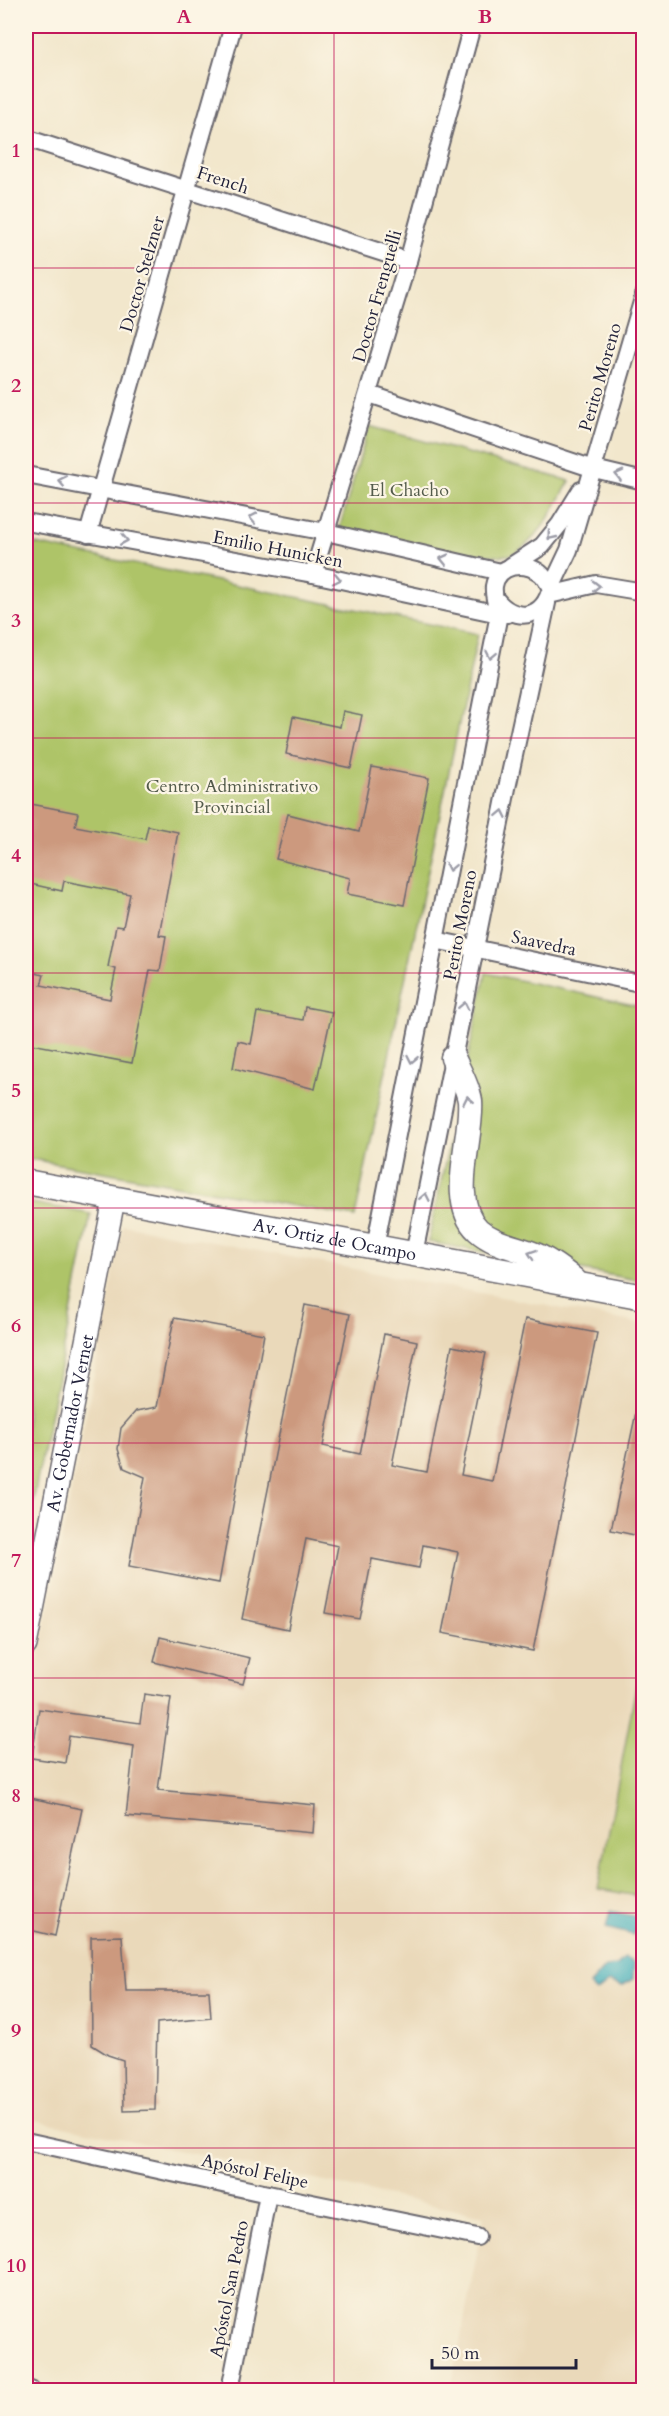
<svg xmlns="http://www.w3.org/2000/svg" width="669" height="2416" viewBox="0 0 669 2416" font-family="Cardo,serif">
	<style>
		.built { fill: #ead9ba }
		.green { fill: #aec468; stroke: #687352; stroke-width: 1.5 }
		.water { fill: #3cacb8; stroke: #2f677a; stroke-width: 1.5 }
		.building { fill: #cc997e }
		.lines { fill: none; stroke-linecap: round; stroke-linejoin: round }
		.minor-casing { stroke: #6b676e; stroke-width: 20 }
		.tertiary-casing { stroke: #6b676e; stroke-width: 24 }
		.secondary-casing { stroke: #6b676e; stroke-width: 27 }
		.minor { stroke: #fff; stroke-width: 16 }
		.tertiary { stroke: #fff; stroke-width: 21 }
		.secondary { stroke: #fff; stroke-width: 24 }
		.oneway { stroke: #9c9ca7 }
		.grid { fill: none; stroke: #c2185b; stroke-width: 1.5; stroke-opacity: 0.55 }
		.labels { text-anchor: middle; stroke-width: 4.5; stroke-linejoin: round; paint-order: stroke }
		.street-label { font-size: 18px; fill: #22223b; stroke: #fcf5e5 }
		.park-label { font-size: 18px; fill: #535b4b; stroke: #fcf5e5 }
		.neatline { fill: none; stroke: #c2185b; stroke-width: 2 }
		.grid-label { font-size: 20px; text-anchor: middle; font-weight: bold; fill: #c2185b }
	</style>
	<rect width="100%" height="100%" fill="#fcf5e5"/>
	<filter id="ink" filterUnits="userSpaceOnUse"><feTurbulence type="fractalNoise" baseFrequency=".0167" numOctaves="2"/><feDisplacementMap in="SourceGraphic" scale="12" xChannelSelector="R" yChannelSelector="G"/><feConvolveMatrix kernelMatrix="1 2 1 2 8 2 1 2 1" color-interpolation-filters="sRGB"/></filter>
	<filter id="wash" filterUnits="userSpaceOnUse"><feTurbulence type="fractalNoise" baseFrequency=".008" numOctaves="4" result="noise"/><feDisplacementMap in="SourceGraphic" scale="24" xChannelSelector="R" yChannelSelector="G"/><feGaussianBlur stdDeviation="1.35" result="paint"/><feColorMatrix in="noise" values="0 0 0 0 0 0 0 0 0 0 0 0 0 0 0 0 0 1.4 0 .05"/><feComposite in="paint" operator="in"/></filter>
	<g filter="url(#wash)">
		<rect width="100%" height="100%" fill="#f2e7cc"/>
		<!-- built -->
		<polygon class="built" points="123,1225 643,1324 643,2390 451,2390 484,2216 26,2118 26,1724"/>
		<!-- green -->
		<g class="green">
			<path d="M369,426L570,481C554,508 542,536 515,553C494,565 369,535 339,530Z"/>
			<polygon points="26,542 478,634 355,1217 26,1158"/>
			<polygon points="486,973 643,1007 643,1281 428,1242"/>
			<polygon points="26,1202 91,1214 26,1536"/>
			<polygon points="643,1650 644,1897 643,1897 598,1889"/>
		</g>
		<!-- water -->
		<g class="water">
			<polygon points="610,1911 638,1917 634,1935 606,1928"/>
			<polygon points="625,1958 634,1963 633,1979 622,1986 609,1982 596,1992 589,1985 605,1967 617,1966"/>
		</g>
		<g id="blocks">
			<!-- building -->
			<g class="building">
				<polygon points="343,711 362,715 351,768 286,754 293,717 340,727"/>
				<polygon points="372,767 429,778 404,905 347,894 350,878 276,859 288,814 359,832"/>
				<polygon points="26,803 78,813 75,826 145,839 148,826 178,832 159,935 166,936 160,971 150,970 132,1063 26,1043 26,971 44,975 41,985 110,999 116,969 108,967 116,926 123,927 130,894 64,881 62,891 26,883"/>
				<polygon points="305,1007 332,1012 315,1089 233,1068 238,1041 251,1044 257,1012 303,1020"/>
				<polygon points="305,1305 350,1314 323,1446 360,1454 384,1334 417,1341 392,1465 427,1472 452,1346 486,1353 461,1475 492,1481 525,1319 597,1333 533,1651 442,1633 458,1552 423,1545 419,1568 372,1559 360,1619 325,1613 338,1546 306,1539 288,1629 242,1619"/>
				<polygon points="174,1318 264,1334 219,1583 129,1566 145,1477 124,1468 118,1449 121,1428 136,1411 157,1407"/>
				<polygon points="637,1408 644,1408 644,1537 611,1530"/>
				<polygon points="160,1637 250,1658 243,1684 154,1662"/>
				<polygon points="144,1694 171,1698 158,1790 315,1805 313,1833 126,1816 134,1746 69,1736 65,1763 32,1758 39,1709 140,1723"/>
				<polygon points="26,1797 82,1809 55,1936 26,1929"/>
				<polygon points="122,1936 126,1991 209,1991 211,2018 157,2023 155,2110 124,2111 123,2060 108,2055 92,2045 91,1937"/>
			</g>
		</g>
	</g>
	<g filter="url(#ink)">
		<use href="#blocks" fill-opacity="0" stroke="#6b676e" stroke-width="1.5"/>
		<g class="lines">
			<defs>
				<g id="minor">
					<polyline points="26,138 408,261"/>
					<polyline points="369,394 594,469 644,481"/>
					<polyline points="26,475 326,532 501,572"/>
					<polyline points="26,522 313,574 499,614 508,614"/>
					<polyline points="88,534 233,26"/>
					<polyline points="511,566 542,546 560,524 581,490"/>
					<polyline points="313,574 408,261 472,26"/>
					<polyline points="551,588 569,550 644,295"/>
					<polyline points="549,595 596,584 644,592"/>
					<polyline points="435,940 644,984"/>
					<path d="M375,1247L499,614C496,605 493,595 494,586C498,564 524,561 540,573C545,577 548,583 551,588C543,620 514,623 495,598"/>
					<polyline points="414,1254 507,788 547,603"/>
					<polyline points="26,2141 268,2194 477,2237"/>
					<polyline points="26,2389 31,2390"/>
					<polyline points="230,2390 268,2194"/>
				</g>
				<g id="tertiary">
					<path id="s1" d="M26,1645L114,1200"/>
				</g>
				<g id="secondary">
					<path d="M453,1058C459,1071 468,1087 470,1101C473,1138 447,1201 478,1230C496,1246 519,1247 540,1257C552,1263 564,1272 574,1280"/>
					<path id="s2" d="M26,1182L644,1297"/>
				</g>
			</defs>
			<!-- minor casing -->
			<use href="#minor" class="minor-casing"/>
			<!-- tertiary casing -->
			<use href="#tertiary" class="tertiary-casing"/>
			<!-- secondary casing -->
			<use href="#secondary" class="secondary-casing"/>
			<!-- minor -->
			<use href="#minor" class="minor"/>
			<!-- tertiary -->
			<use href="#tertiary" class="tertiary"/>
			<!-- secondary -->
			<use href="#secondary" class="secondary"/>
		</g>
		<!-- one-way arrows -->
		<defs><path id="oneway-chevron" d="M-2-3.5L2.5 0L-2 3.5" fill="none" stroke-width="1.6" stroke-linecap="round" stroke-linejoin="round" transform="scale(1.5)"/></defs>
		<g class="oneway">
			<use href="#oneway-chevron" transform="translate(619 475) rotate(-166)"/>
			<use href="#oneway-chevron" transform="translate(62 481) rotate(-169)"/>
			<use href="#oneway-chevron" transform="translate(253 518) rotate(-169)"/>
			<use href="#oneway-chevron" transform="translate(551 536) rotate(129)"/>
			<use href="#oneway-chevron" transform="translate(124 540) rotate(10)"/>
			<use href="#oneway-chevron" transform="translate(444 559) rotate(-167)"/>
			<use href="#oneway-chevron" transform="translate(337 579) rotate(12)"/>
			<use href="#oneway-chevron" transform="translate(596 586) rotate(-1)"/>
			<use href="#oneway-chevron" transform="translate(491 655) rotate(101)"/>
			<use href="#oneway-chevron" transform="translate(502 814) rotate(-79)"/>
			<use href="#oneway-chevron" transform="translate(450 867) rotate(101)"/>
			<use href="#oneway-chevron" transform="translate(464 1006) rotate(-79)"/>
			<use href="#oneway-chevron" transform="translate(412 1059) rotate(101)"/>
			<use href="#oneway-chevron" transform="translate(468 1100) rotate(-101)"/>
			<use href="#oneway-chevron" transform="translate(425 1197) rotate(-79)"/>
			<use href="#oneway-chevron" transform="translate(532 1254) rotate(-161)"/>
		</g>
	</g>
	<!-- grid -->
	<path class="grid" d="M334,26V2390M26,268H644M26,503H644M26,738H644M26,973H644M26,1208H644M26,1443H644M26,1678H644M26,1913H644M26,2148H644"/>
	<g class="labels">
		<!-- street labels -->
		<g class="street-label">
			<text transform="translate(223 180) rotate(18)" y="6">French</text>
			<text transform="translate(142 274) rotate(-74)" y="6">Doctor Stelzner</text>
			<text transform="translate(377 296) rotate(-74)" y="6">Doctor Frenguelli</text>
			<text transform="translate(600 377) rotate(-74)" y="6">Perito Moreno</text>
			<text transform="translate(278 549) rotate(11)" y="6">Emilio Hunicken</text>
			<text transform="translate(460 925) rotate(-79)" y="6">Perito Moreno</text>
			<text transform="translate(544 943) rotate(12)" y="6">Saavedra</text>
			<text dy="6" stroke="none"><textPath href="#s2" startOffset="314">Av. Ortiz de Ocampo</textPath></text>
			<text dy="6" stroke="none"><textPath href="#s1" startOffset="226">Av. Gobernador Vernet</textPath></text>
			<text transform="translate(255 2171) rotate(12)" y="6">Apóstol Felipe</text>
			<text transform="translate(229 2289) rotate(-79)" y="6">Apóstol San Pedro</text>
		</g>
		<!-- park labels -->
		<g class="park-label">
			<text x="409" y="496">El Chacho</text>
			<text x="232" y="792">Centro Administrativo<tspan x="232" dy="21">Provincial</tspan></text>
		</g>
	</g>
	<!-- margin -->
	<rect width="669" height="2416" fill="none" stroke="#fcf5e5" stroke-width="66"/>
	<!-- scale -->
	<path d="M432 2359v9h144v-9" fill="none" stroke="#22223b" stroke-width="3"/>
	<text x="441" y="2359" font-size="18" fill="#22223b" stroke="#fcf5e5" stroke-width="4.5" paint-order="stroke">50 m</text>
	<rect x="33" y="33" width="603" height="2350" class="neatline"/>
	<g class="grid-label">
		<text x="184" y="23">A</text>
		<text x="485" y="23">B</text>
		<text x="16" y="157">1</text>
		<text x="16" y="392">2</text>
		<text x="16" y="627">3</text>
		<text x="16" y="862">4</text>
		<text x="16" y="1097">5</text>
		<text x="16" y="1332">6</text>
		<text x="16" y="1567">7</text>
		<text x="16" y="1802">8</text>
		<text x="16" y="2037">9</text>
		<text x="16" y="2272">10</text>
	</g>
</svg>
